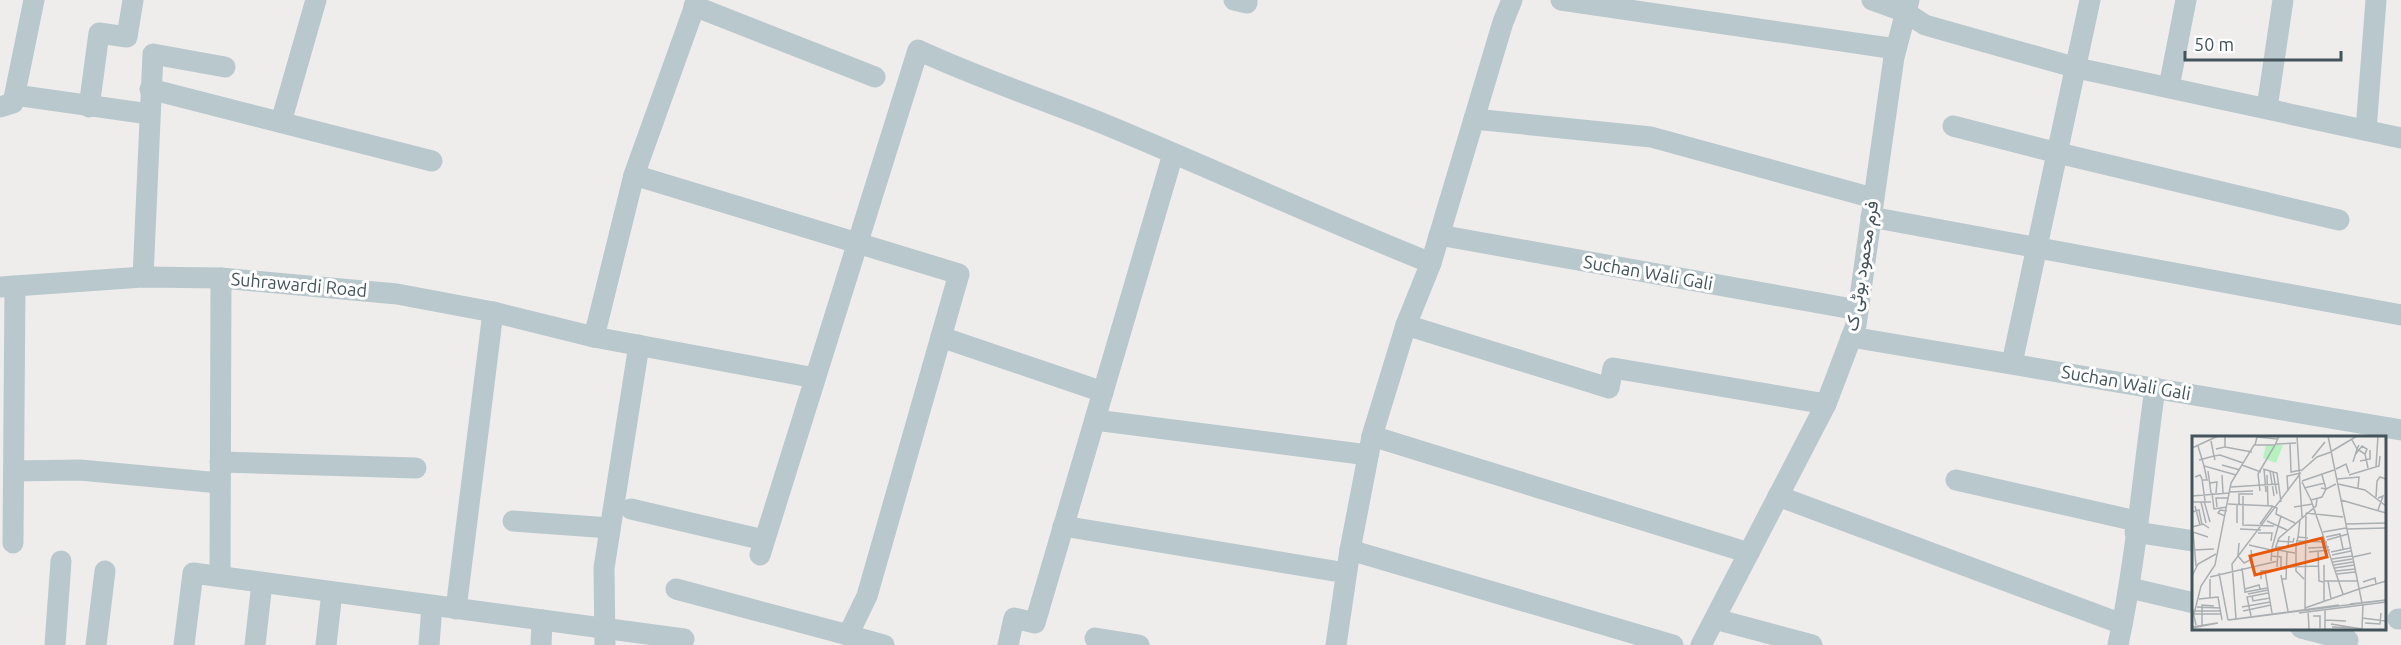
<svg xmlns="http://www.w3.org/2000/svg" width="2401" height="645" viewBox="0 0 2401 645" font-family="Ubuntu,Vazirmatn,sans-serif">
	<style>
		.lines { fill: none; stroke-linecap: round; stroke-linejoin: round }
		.minor { stroke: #b9c8cd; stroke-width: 21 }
		.labels { text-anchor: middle; stroke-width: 6; stroke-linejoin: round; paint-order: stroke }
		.street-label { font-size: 18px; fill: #43545a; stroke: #fff }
		.inset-road { fill: none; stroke: #aaafb2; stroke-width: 1.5 }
		.view { fill: #e8590c; fill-opacity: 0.15; stroke: #e8590c; stroke-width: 3 }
		.inset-edge { fill: none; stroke: #43545a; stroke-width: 3 }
	</style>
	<rect width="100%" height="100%" fill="#efecec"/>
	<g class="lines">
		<!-- minor -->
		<g class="minor">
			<polyline points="1234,0 1247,3 1247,0"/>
			<polyline points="1561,0 1896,49"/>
			<polyline points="1872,0 1905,12 1925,25 2077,68 2401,138"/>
			<polyline points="694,6 875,77"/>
			<polyline points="2169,87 2186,0"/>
			<polyline points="150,89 432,161"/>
			<polyline points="15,95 149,114"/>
			<polyline points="0,107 13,103 34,0"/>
			<polyline points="89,107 99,33 127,37 133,0"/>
			<polyline points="2267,108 2283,0"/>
			<polyline points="1474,119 1651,137 1873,198"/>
			<polyline points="281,122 316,0"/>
			<polyline points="1953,126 2058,153 2339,220"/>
			<polyline points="2366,130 2376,0"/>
			<polyline points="634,175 959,274 867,596 848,635 884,645"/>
			<polyline points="1871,217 2401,315"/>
			<polyline points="1439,235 1858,310"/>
			<polyline points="143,277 153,54 225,67"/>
			<polyline points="0,287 143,277 221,278 397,294 493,312 594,337 815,378"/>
			<polyline points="1406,325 1609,388 1613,368 1826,404"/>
			<polyline points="594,337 634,175 697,0"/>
			<polyline points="941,337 1103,392"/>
			<polyline points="1851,337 2401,430"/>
			<polyline points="2012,363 2090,0"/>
			<polyline points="1095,420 1368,455"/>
			<polyline points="1372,436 1749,553"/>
			<polyline points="220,462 416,468"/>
			<polyline points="14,471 80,470 220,483"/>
			<polyline points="1956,480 2136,521"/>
			<polyline points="1778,496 2122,624"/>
			<polyline points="631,509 764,540"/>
			<polyline points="513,521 610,528"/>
			<polyline points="1063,526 1346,573"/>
			<polyline points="2135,532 2194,541"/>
			<polyline points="13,543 15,286"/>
			<polyline points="1350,550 1673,645"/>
			<path d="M760,555L918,50C978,78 1042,99 1104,124C1213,169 1321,219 1431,263"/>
			<polyline points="220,576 221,278"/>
			<polyline points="2130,588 2194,603"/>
			<polyline points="676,589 848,635"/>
			<polyline points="456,609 493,312"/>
			<polyline points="1715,619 1812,645"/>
			<polyline points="2398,619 2401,619"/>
			<polyline points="2301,628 2348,640"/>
			<polyline points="1095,638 1139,645"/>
			<polyline points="55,645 61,561"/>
			<polyline points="96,645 105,571"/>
			<polyline points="184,645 193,573 684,639"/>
			<polyline points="255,645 262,583"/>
			<polyline points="326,645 332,592"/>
			<polyline points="429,645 432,606"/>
			<polyline points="541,645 542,620"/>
			<polyline points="605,645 604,568 639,345"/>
			<polyline points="1008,645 1014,618 1035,623 1173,154"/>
			<polyline points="1336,645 1350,550 1372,436 1406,325 1431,263 1503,22 1512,0"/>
			<polyline points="1701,645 1826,404 1856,325 1894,57 1909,0"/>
			<path d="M2118,645C2136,560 2143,474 2155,388"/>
		</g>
	</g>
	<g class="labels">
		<!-- street labels -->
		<g class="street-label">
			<text transform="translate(1862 266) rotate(-81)" y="6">فرم محمود بوٹی ک</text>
			<text transform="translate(1648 273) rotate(10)" y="6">Suchan Wali Gali</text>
			<text transform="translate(299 285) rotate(5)" y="6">Suhrawardi Road</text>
			<text transform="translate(2126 383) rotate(10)" y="6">Suchan Wali Gali</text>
		</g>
	</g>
	<!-- overview -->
	<g transform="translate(2192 436)">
		<rect width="194" height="194" fill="#efecec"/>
		<path d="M74,9H91L84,27L71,22Z" fill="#b6f1c0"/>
		<path class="inset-road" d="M105,0L110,81M136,0L170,167M160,4L165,13L161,26M84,8L104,7M98,8L99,36L109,34M63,9L65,1L86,3M167,9L165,13L173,18L176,32M6,10L12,30L44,39M33,11L60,16M0,12L26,0M24,13L33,11V0M140,15L165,0M163,19L170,10L175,13L173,18M120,22L133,6M7,24L22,20L19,5M23,24L22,20L28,19L51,27M168,25L178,23V14M30,29L48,34M50,29L69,36M184,30L186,0M71,33L85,37L89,66M72,33L74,56M144,33L154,28L157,37M16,35L19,57M78,35L82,60M109,35L125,21L139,16M81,36L85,58M30,39L31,57M75,39L76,69M157,39L187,30L188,20M3,41L8,39L10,43L13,65M145,43L167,41L166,52M11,44H15L12,30M110,45L142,34M110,46L119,64M18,47L25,46L24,57M144,48L134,53L130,61L119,64L151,158M146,48L173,54L194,70M39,51L86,48M112,52L133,47M129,52L134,53L130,39M68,55L66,38L83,9M96,55L95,40L109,37M37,56L61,55M20,57L22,73L35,71M0,60L37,57M51,60V89L82,90M184,61L185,45L188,41L194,43M186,62L191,60L186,74M149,64L194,77M12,65L18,86M0,66H19M9,66L14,87M36,68L80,70L85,72L84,78L103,87M47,68V58H61M3,70L8,89M25,71L24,62H36M102,71L121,68M0,76L7,74L10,89M114,77L151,81M33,80L26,77L28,74L35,75M75,85L95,94M45,87V68M68,88L81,70M154,88L194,87M0,91L11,88L17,92M48,93L69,94M155,93L194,92M131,96L154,92M66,97H80L79,105M134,101L148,98L151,113M106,102L108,83M135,104L156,98M85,105L101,106L102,102M104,105L135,106M47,107L46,120L52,127L60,123L59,114M57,109L79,114M84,111H96L97,100M80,112L89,80M116,112L137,111M2,114L22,113M126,115L127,145L131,146M117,116L138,114M139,116L158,112M140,119L159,115M79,120L89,121V132L94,133M161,121L179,117M140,123L160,120M79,125L80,113H83L87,102L124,70L125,63M141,126L160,123M142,129L161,126M4,130L1,96L16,101M85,131L86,114L103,117M96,131L127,130M50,132L53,156L75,152M143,132L162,129M73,135L80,177M144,135L163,133M27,137L36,184M145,138L163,136M89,139L96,175M0,140L6,128L24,118M18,141L86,125M18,143V162M69,143V135L84,134M90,143H94L95,116M112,143L104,135V109L106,101L116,102M132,145H165M136,145L139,163M171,146L183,142L184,148M53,153L67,149L68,153M167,153L194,145M56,158L76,154M60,160L61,165L78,162M7,163L26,161L30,184M132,165V129M158,168L194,164M0,171L4,189M5,171L28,172M50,171L78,166M113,172L167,153M113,173L114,77M116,174L117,193M3,175H28M51,175L79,169M107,177L194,166M2,178L9,150L23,129L39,47L62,9H83L87,0M2,178H29M59,180L55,161L76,157M121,180H128V192M170,182L194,185M44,183L40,128L108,38M36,184L147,169M37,184L194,164M133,184L154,185M173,187L188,188L189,177M139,188L170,193M10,189V169L22,170M0,191L25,187M140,191L165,192M0,192L26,187M133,193V173M170,193L171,169"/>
		<path class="view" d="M130,102L135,121L63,139L58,120Z"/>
		<rect width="194" height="194" class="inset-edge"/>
	</g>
	<!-- scale -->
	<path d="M2185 51v9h156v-9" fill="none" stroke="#43545a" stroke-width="3"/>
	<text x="2194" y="51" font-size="18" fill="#43545a" stroke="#ffffff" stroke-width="4.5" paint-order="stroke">50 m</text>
</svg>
